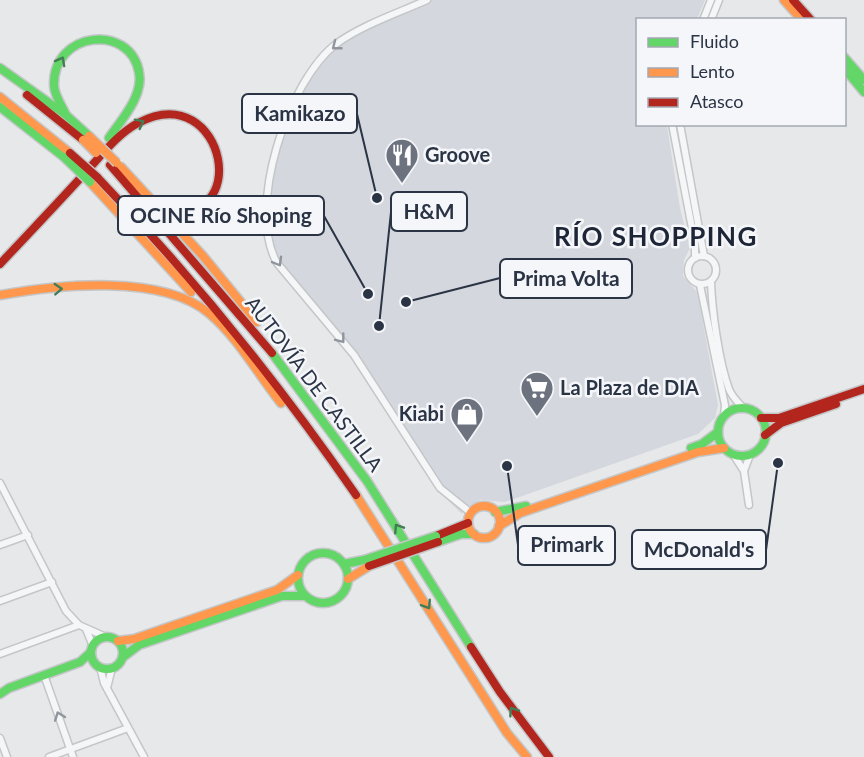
<svg xmlns="http://www.w3.org/2000/svg" width="864" height="757" viewBox="0 0 864 757" font-family="Lato,sans-serif">
	<style>
		.built { fill: #d4d7dd }
		.lines { fill: none; stroke-linecap: round; stroke-linejoin: round }
		.street-casing { stroke: #c4c6c8; stroke-width: 9 }
		.fast-casing { stroke: #c4c6c8; stroke-width: 11 }
		.slow-casing { stroke: #c4c6c8; stroke-width: 11 }
		.jam-casing { stroke: #c4c6c8; stroke-width: 11 }
		.street { stroke: #f5f6f7; stroke-width: 6 }
		.fast { stroke: #63d668; stroke-width: 8 }
		.slow { stroke: #ff974d; stroke-width: 8 }
		.jam { stroke: #b3261e; stroke-width: 8 }
		.fast-bridge-casing { stroke: #c4c6c8; stroke-width: 11; stroke-linecap: butt }
		.slow-bridge-casing { stroke: #c4c6c8; stroke-width: 11; stroke-linecap: butt }
		.jam-bridge-casing { stroke: #c4c6c8; stroke-width: 11; stroke-linecap: butt }
		.fast-bridge { stroke: #63d668; stroke-width: 8 }
		.slow-bridge { stroke: #ff974d; stroke-width: 8 }
		.jam-bridge { stroke: #b3261e; stroke-width: 8 }
		.oneway { stroke: #90959e }
		.oneway2 { stroke: #447d55 }
		.labels { text-anchor: middle; stroke-width: 5; stroke-linejoin: round; paint-order: stroke }
		.poi-label { font-size: 20px; font-weight: bold; fill: #2b3445; stroke: #f4f6f9; text-anchor: start }
		.street-label { font-size: 20px; fill: #2b3445; stroke: #f4f6f9 }
		.district-label { font-size: 26px; font-weight: bold; letter-spacing: 1.5px; fill: #1d2536; stroke: #f4f6f9 }
		.leader { fill: none; stroke: #2b3445; stroke-width: 2 }
		.callout-dot { fill: #2b3445; stroke: #f4f6f9; stroke-width: 2 }
		.callout { fill: #f4f6f9; stroke: #2b3445; stroke-width: 2 }
		.callout-label { font-size: 21px; text-anchor: middle; font-weight: bold; fill: #2b3445 }
	</style>
	<rect width="100%" height="100%" fill="#e6e8ea"/>
	<!-- built -->
	<polygon class="built" points="417,0 705,0 697,19 638,20 638,124 667,126 680,208 690,248 684,260 683,276 697,292 699,301 718,405 715,418 698,434 505,502 481,500 468,506 462,514 437,490 350,357 273,262 265,225 267,173 277,132 297,88 327,49 345,36"/>
	<g class="lines">
		<defs>
			<g id="street">
				<path d="M427,0C398,13 362,25 336,44C288,81 246,208 277,263L354,355L440,488L471,513"/>
				<polyline points="703,20 711,0"/>
				<polyline points="711,20 719,0"/>
				<polyline points="672,124 695,244 695,258"/>
				<polyline points="680,124 704,256"/>
				<circle cx="702" cy="270" r="14"/>
				<path d="M711,282C712,311 719,362 729,389C732,397 738,402 743,408"/>
				<polyline points="700,285 725,405 724,416"/>
				<polyline points="733,454 744,471 749,505"/>
				<polyline points="744,471 750,455"/>
				<polyline points="0,483 66,611 79,625 106,637"/>
				<polyline points="0,545 28,535"/>
				<polyline points="0,601 52,582"/>
				<polyline points="86,629 93,646"/>
				<polyline points="0,654 79,625"/>
				<polyline points="100,667 104,683 144,757"/>
				<polyline points="44,675 73,757"/>
				<polyline points="107,688 112,668"/>
				<polyline points="0,738 7,757"/>
				<polyline points="49,757 128,728"/>
			</g>
			<g id="fast">
				<polyline points="844,57 864,80"/>
				<polyline points="0,68 66,115 89,136"/>
				<polyline points="844,68 864,92"/>
				<polyline points="0,107 64,157"/>
				<path d="M66,115C62,106 54,95 54,85C53,31 130,23 139,72C144,96 121,120 109,138"/>
				<polyline points="272,353 367,481 471,647"/>
				<circle cx="742" cy="432" r="24"/>
				<polyline points="691,448 702,444 718,432"/>
				<polyline points="495,512 526,506"/>
				<polyline points="438,542 461,534 474,534"/>
				<circle cx="323" cy="578" r="25"/>
				<polyline points="344,564 364,560"/>
				<circle cx="107" cy="653" r="16"/>
				<polyline points="123,657 139,645 282,596 305,596"/>
				<polyline points="0,694 9,688 80,662 91,652"/>
			</g>
			<g id="slow">
				<polyline points="784,0 802,20"/>
				<polyline points="0,97 70,153"/>
				<polyline points="121,167 203,256 257,322"/>
				<polyline points="90,182 191,292"/>
				<path d="M0,295C57,285 162,273 210,314C238,338 258,374 281,403"/>
				<polyline points="356,495 507,733 527,757"/>
				<circle cx="484" cy="522" r="16"/>
				<polyline points="499,526 520,513 698,452 724,448"/>
				<polyline points="348,579 369,566"/>
				<polyline points="118,641 134,639 277,590 298,575"/>
			</g>
			<g id="jam">
				<polyline points="793,0 811,20"/>
				<polyline points="27,95 83,140"/>
				<polyline points="110,165 272,353"/>
				<path d="M97,177C192,276 278,382 356,495"/>
				<path d="M0,264C28,234 57,204 85,173C101,156 116,135 138,123C227,76 255,237 159,206"/>
				<polyline points="761,418 779,418 864,389"/>
				<polyline points="765,435 781,423 836,404"/>
				<polyline points="436,536 468,523"/>
				<polyline points="471,647 500,692 549,757"/>
			</g>
		</defs>
		<!-- street casing -->
		<use href="#street" class="street-casing"/>
		<!-- fast casing -->
		<use href="#fast" class="fast-casing"/>
		<!-- slow casing -->
		<use href="#slow" class="slow-casing"/>
		<!-- jam casing -->
		<use href="#jam" class="jam-casing"/>
		<!-- street -->
		<use href="#street" class="street"/>
		<!-- fast -->
		<use href="#fast" class="fast"/>
		<!-- slow -->
		<use href="#slow" class="slow"/>
		<!-- jam -->
		<use href="#jam" class="jam"/>
		<defs>
			<g id="fast-bridge">
				<polyline points="64,157 90,182"/>
				<polyline points="364,560 436,536"/>
			</g>
			<g id="slow-bridge">
				<polyline points="89,136 117,163"/>
				<polyline points="83,140 96,153"/>
			</g>
			<g id="jam-bridge">
				<polyline points="70,153 97,177"/>
				<polyline points="369,566 438,542"/>
			</g>
		</defs>
		<!-- fast-bridge casing -->
		<use href="#fast-bridge" class="fast-bridge-casing"/>
		<!-- slow-bridge casing -->
		<use href="#slow-bridge" class="slow-bridge-casing"/>
		<!-- jam-bridge casing -->
		<use href="#jam-bridge" class="jam-bridge-casing"/>
		<!-- fast-bridge -->
		<use href="#fast-bridge" class="fast-bridge"/>
		<!-- slow-bridge -->
		<use href="#slow-bridge" class="slow-bridge"/>
		<!-- jam-bridge -->
		<use href="#jam-bridge" class="jam-bridge"/>
	</g>
	<!-- one-way arrows -->
	<defs><path id="oneway-chevron" d="M-2-3.5L2.5 0L-2 3.5" fill="none" stroke-width="1.6" stroke-linecap="round" stroke-linejoin="round" transform="scale(1.5)"/></defs>
	<g class="oneway">
		<use href="#oneway-chevron" transform="translate(336 46) rotate(142)"/>
		<use href="#oneway-chevron" transform="translate(278 262) rotate(60)"/>
		<use href="#oneway-chevron" transform="translate(341 339) rotate(52)"/>
		<use href="#oneway-chevron" transform="translate(59 716) rotate(-110)"/>
	</g>
	<g class="oneway2">
		<use href="#oneway-chevron" transform="translate(61 61) rotate(-61)"/>
		<use href="#oneway-chevron" transform="translate(140 123) rotate(-27)"/>
		<use href="#oneway-chevron" transform="translate(58 289) rotate(-3)"/>
		<use href="#oneway-chevron" transform="translate(398 528) rotate(-123)"/>
		<use href="#oneway-chevron" transform="translate(427 605) rotate(58)"/>
		<use href="#oneway-chevron" transform="translate(513 711) rotate(-124)"/>
	</g>
	<!-- icons -->
	<defs>
		<symbol id="restaurant-pin" viewBox="-11 -11 22 30"><path d="M0 17L-7.5 6A9.5 9.5 0 1 1 7.5 6Z" fill="#6c737f" stroke="#f4f6f9"/><path d="M-5-6h1v4h1v-4h1v4h1v-4h1v5L-1.5 .5V6h-2V.5L-5-1ZM5-6V6H3V1.5H1.5Q1.5-4 5-6Z" fill="#fff"/></symbol>
		<symbol id="supermarket-pin" viewBox="-11 -11 22 30"><path d="M0 17L-7.5 6A9.5 9.5 0 1 1 7.5 6Z" fill="#6c737f" stroke="#f4f6f9"/><path d="M-6-5.5h2.5l.6 2H6L4.5 2H-2.5L-4.4-4H-6ZM-1.5 3.2a1.3 1.3 0 1 0 .1 0ZM3 3.2a1.3 1.3 0 1 0 .1 0Z" fill="#fff"/></symbol>
		<symbol id="shop-pin" viewBox="-11 -11 22 30"><path d="M0 17L-7.5 6A9.5 9.5 0 1 1 7.5 6Z" fill="#6c737f" stroke="#f4f6f9"/><path d="M-5-2.5h2.3a2.7 3.5 0 0 1 5.4 0H5L5.5 6h-11ZM-1.5-2.5h3a1.5 2.3 0 0 0-3 0Z" fill="#fff"/></symbol>
	</defs>
	<g fill-rule="evenodd">
		<use href="#restaurant-pin" x="383" y="136" width="38" height="52"/>
		<use href="#supermarket-pin" x="518" y="369" width="38" height="52"/>
		<use href="#shop-pin" x="448" y="395" width="38" height="52"/>
	</g>
	<g class="labels">
		<!-- poi labels -->
		<g class="poi-label">
			<text x="425" y="162">Groove</text>
			<text x="560" y="395">La Plaza de DIA</text>
			<text x="444" y="421" text-anchor="end">Kiabi</text>
		</g>
		<!-- street labels -->
		<g class="street-label">
			<text transform="translate(314 384) rotate(53)" y="7">AUTOVÍA DE CASTILLA</text>
		</g>
		<!-- district labels -->
		<g class="district-label">
			<text x="656" y="246">RÍO SHOPPING</text>
		</g>
	</g>
	<!-- callouts -->
	<path class="leader" d="M377 198L357 114M379 326L391 212M368 294L324 216M406 302L500 278M507 466L518 545M778 463L766 550"/>
	<g class="callout-dot">
		<circle cx="377" cy="198" r="6"/>
		<circle cx="379" cy="326" r="6"/>
		<circle cx="368" cy="294" r="6"/>
		<circle cx="406" cy="302" r="6"/>
		<circle cx="507" cy="466" r="6"/>
		<circle cx="778" cy="463" r="6"/>
	</g>
	<g class="callout">
		<rect x="242" y="94" width="115" height="39" rx="6"/>
		<rect x="391" y="192" width="76" height="39" rx="6"/>
		<rect x="118" y="196" width="206" height="39" rx="6"/>
		<rect x="500" y="259" width="132" height="39" rx="6"/>
		<rect x="518" y="526" width="97" height="39" rx="6"/>
		<rect x="632" y="530" width="134" height="39" rx="6"/>
	</g>
	<g class="callout-label">
		<text x="300" y="121">Kamikazo</text>
		<text x="429" y="219">H&amp;M</text>
		<text x="221" y="223">OCINE Río Shoping</text>
		<text x="566" y="286">Prima Volta</text>
		<text x="567" y="552">Primark</text>
		<text x="699" y="557">McDonald's</text>
	</g>
	<!-- legend -->
	<rect x="636" y="18" width="210" height="108" fill="#f4f6f9" stroke="#a4a8b1" stroke-width="1.5"/>
	<rect x="648" y="38" width="30" height="9" fill="#63d668" stroke="#a4a8b1" stroke-width="1.5"/>
	<text x="690" y="48" font-size="18" fill="#2b3445">Fluido</text>
	<rect x="648" y="68" width="30" height="9" fill="#ff974d" stroke="#a4a8b1" stroke-width="1.5"/>
	<text x="690" y="78" font-size="18" fill="#2b3445">Lento</text>
	<rect x="648" y="98" width="30" height="9" fill="#b3261e" stroke="#a4a8b1" stroke-width="1.5"/>
	<text x="690" y="108" font-size="18" fill="#2b3445">Atasco</text>
</svg>
